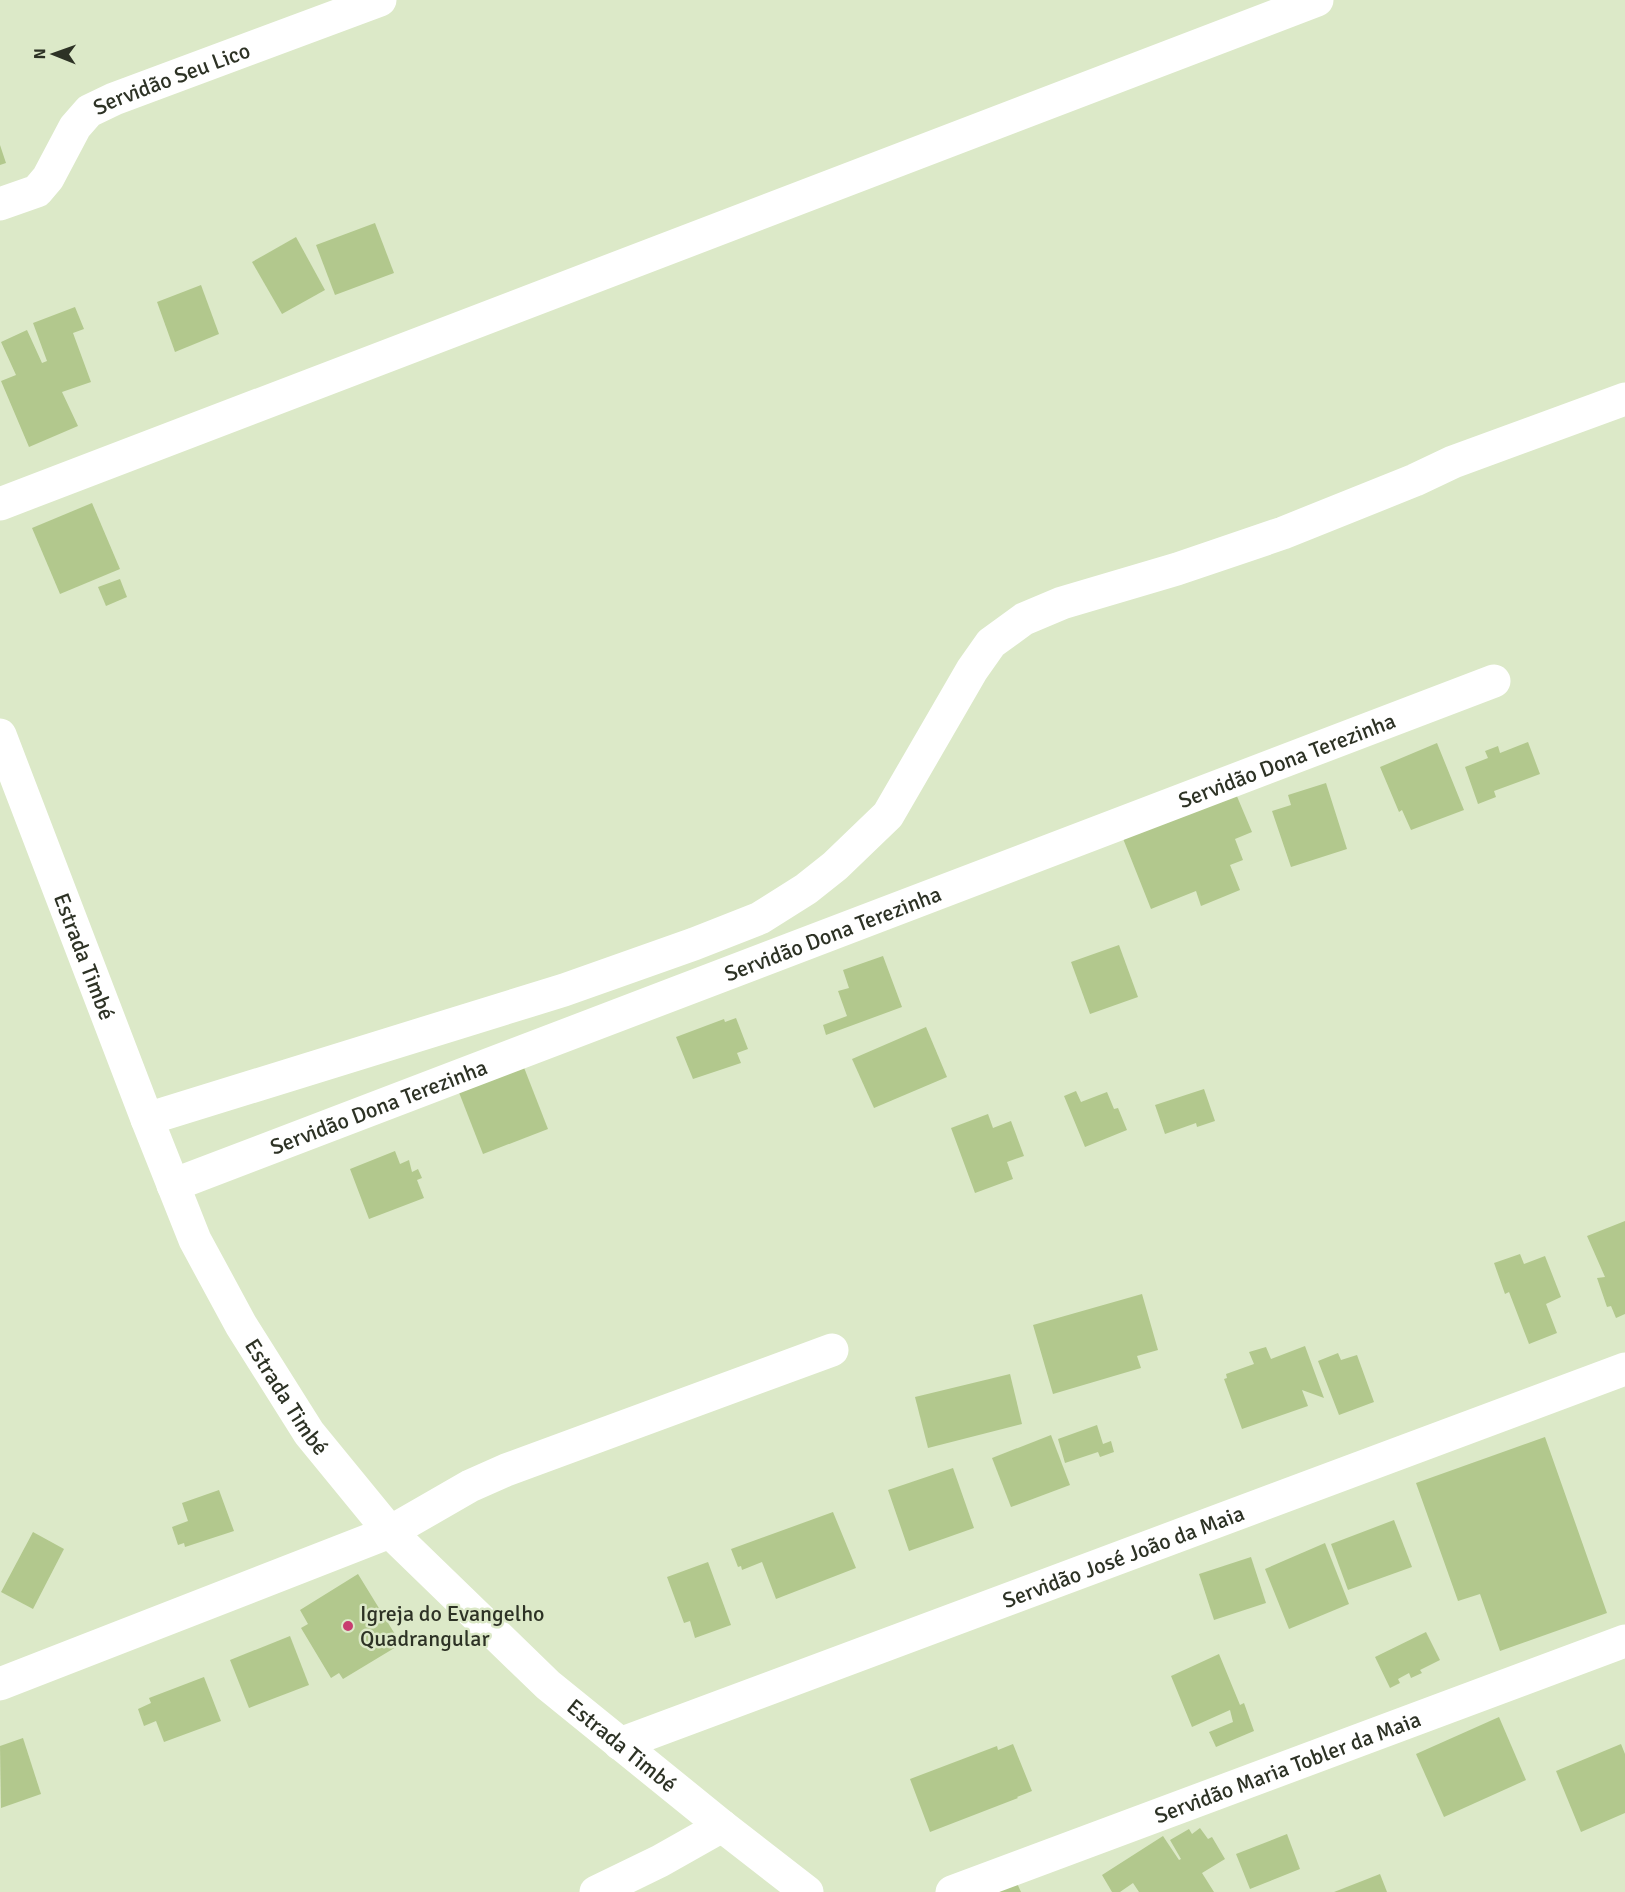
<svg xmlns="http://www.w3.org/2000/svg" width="1625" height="1892" viewBox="0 0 1625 1892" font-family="Signika,sans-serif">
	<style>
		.building { fill: #b2c88d }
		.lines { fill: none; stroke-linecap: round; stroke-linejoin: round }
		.minor { stroke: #fff; stroke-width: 33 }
		.poi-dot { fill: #c83d70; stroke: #dce9c8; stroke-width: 2 }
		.labels { text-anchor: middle; stroke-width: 5; stroke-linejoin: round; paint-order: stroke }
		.street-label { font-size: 22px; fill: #2d3225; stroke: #dce9c8 }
		.poi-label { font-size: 22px; fill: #2d3225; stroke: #dce9c8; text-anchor: start }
	</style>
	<rect width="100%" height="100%" fill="#dce9c8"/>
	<!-- building -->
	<g class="building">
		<polygon points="0,145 6,163 0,165"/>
		<polygon points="375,223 394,273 335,295 316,245"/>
		<polygon points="296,237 325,290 282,314 252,262"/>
		<polygon points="201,285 219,334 175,352 157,302"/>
		<polygon points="75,307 84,329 73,333 91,382 62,392 78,426 29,447 1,381 16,375 1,342 27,330 42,363 47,361 33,323"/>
		<polygon points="92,503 120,569 60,594 32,528"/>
		<polygon points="120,579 127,597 106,606 98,587"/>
		<polygon points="1528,742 1540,774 1494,791 1496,797 1478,804 1465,767 1488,758 1485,751 1498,746 1500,753"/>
		<polygon points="1437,743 1464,810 1411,830 1402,810 1399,812 1380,767"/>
		<polygon points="1326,783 1347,849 1291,867 1272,811 1291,805 1288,795"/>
		<polygon points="1236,794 1252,832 1235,839 1243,860 1230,865 1240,890 1201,906 1196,891 1151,909 1120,831"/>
		<polygon points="1119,945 1138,997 1090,1014 1071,962"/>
		<polygon points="883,956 902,1007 826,1035 823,1025 847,1016 838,991 849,988 843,970"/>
		<polygon points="736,1018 748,1049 737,1053 741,1063 693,1079 676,1037 724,1019 725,1022"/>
		<polygon points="926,1027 947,1077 874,1108 852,1059"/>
		<polygon points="523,1065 548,1129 483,1154 458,1090"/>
		<polygon points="1204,1089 1215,1121 1197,1127 1196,1123 1165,1134 1155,1105"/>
		<polygon points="1076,1091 1081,1102 1107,1092 1114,1109 1118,1108 1127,1130 1085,1147 1064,1096"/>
		<polygon points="988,1114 993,1128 1011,1121 1024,1156 1007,1162 1013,1179 975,1193 951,1128"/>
		<polygon points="395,1151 400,1164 409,1160 412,1172 418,1169 422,1178 417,1180 424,1198 369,1219 350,1169"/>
		<polygon points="1625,1221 1625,1314 1616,1318 1611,1306 1607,1307 1597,1278 1605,1277 1587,1236"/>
		<polygon points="1520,1254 1524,1264 1545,1256 1561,1297 1546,1304 1557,1333 1529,1344 1509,1292 1505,1294 1494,1263"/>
		<polygon points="1142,1294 1158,1350 1137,1356 1141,1368 1053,1394 1033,1325"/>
		<polygon points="1305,1346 1324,1398 1302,1390 1308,1406 1242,1429 1224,1379 1227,1378 1226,1374 1254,1364 1249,1352 1266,1347 1271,1359"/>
		<polygon points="1338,1353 1341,1360 1357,1355 1374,1402 1339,1415 1318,1361"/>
		<polygon points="1010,1374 1022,1424 928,1448 915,1397"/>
		<polygon points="1097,1425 1103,1444 1111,1441 1114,1452 1100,1457 1098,1452 1065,1463 1058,1439"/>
		<polygon points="1051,1435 1070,1485 1011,1507 992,1458"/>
		<polygon points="1545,1437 1607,1613 1500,1651 1480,1594 1458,1601 1416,1483"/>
		<polygon points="953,1468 974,1528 909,1551 888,1490"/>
		<polygon points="219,1490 234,1531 185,1547 184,1543 178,1545 172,1527 188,1521 182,1503"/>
		<polygon points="833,1512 856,1568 776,1599 762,1562 742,1570 741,1566 738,1567 731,1549"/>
		<polygon points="1394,1520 1412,1567 1348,1590 1331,1544"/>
		<polygon points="33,1532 64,1549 33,1609 1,1592"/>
		<polygon points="1325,1543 1349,1604 1289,1629 1265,1569"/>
		<polygon points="1251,1557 1266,1603 1214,1620 1199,1574"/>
		<polygon points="708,1562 731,1625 695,1638 690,1621 684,1623 667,1577"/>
		<polygon points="358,1574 401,1644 343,1679 339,1673 331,1678 301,1628 308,1624 300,1610"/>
		<polygon points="1426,1632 1440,1660 1420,1670 1422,1673 1411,1678 1409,1673 1398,1679 1400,1683 1390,1688 1375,1657"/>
		<polygon points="290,1636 309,1685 249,1708 230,1660"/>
		<polygon points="1219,1654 1240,1705 1244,1703 1254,1731 1216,1747 1209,1732 1233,1722 1230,1710 1192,1727 1171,1676"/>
		<polygon points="204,1677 221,1721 164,1742 156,1721 144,1726 138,1709 151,1703 149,1698"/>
		<polygon points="1499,1717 1526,1780 1444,1817 1416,1754"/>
		<polygon points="23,1738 41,1794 1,1808 0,1746"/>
		<polygon points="1013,1744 1032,1791 1017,1797 1018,1798 930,1832 910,1779 997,1746 998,1750"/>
		<polygon points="1621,1744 1625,1754 1625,1813 1581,1832 1556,1771"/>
		<polygon points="1200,1828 1208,1839 1212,1837 1225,1859 1202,1873 1214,1892 1139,1892 1133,1883 1120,1892 1112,1892 1102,1875 1163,1836 1179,1860 1181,1859 1170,1840 1189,1829 1192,1834"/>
		<polygon points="1287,1834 1300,1869 1250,1889 1236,1854"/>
		<polygon points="1380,1874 1387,1892 1334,1892"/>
		<polygon points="1016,1881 1021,1892 992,1892"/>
	</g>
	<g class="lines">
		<!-- minor -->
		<g class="minor">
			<path id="s1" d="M0,204L37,191L48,178L75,127L89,111L114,99L380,0"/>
			<polyline points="0,504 1317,0"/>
			<path id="s2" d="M0,735L147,1119L195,1240L241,1325L309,1433L390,1532L548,1685L722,1826L807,1892"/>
			<polyline points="147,1119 564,990 694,944 760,918 806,889 835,866 888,815 972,670 991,643 1024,619 1062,603 1177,569 1283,533 1415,480 1453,462 1625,399"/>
			<path id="s3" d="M173,1185L1494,681"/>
			<polyline points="0,1684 390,1532 470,1486 506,1470 832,1350"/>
			<path id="s4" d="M620,1744L1625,1369"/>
			<polyline points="596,1892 660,1861 722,1826"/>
			<path id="s5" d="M952,1892L1625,1641"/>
		</g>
	</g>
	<!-- markers -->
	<circle class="poi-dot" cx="348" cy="1626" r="6"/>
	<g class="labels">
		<!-- street labels -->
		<g class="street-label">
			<text dy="8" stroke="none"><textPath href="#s1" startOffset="224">Servidão Seu Lico</textPath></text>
			<text dy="8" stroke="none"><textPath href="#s3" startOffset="1192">Servidão Dona Terezinha</textPath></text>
			<text dy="8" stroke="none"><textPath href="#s3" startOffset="706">Servidão Dona Terezinha</textPath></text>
			<text dy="8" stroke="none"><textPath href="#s2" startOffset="237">Estrada Timbé</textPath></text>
			<text dy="8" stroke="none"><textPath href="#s3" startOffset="220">Servidão Dona Terezinha</textPath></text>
			<text dy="8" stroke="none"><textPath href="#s2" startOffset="723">Estrada Timbé</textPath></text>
			<text dy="8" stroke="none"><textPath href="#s4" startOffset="537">Servidão José João da Maia</textPath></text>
			<text dy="8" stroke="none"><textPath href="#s2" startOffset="1209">Estrada Timbé</textPath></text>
			<text dy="8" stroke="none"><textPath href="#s5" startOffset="358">Servidão Maria Tobler da Maia</textPath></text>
		</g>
		<!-- poi labels -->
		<g class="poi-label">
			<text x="360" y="1621">Igreja do Evangelho<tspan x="360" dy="25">Quadrangular</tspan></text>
		</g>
	</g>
	<!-- north arrow -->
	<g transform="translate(54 54) rotate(271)" stroke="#dce9c8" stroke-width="4.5" paint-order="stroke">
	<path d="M0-4.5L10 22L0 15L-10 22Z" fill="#2d3225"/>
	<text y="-9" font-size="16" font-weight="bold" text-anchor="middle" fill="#2d3225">N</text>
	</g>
</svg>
